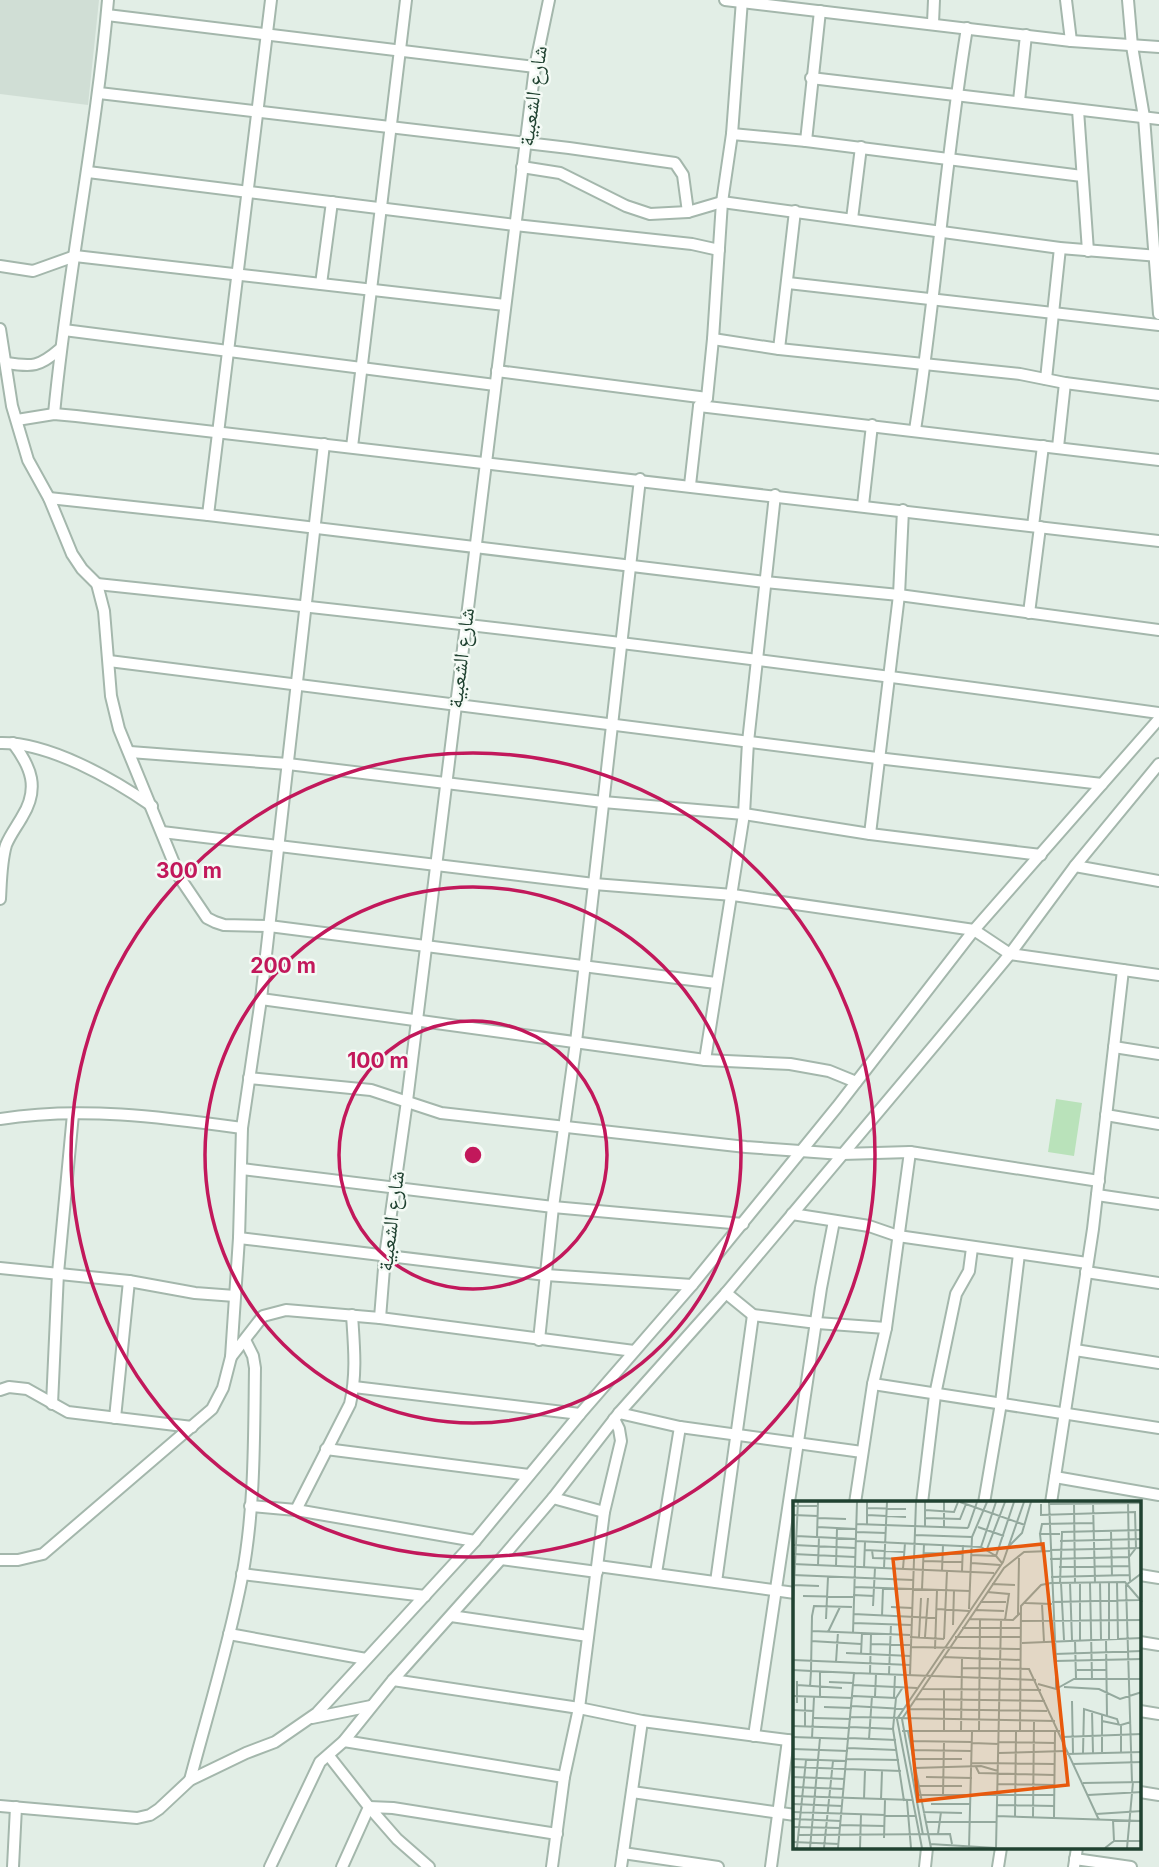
<svg xmlns="http://www.w3.org/2000/svg" width="1159" height="1867" viewBox="0 0 1159 1867" font-family="Inter,'Noto Naskh Arabic',sans-serif">
	<style>
		.built { fill: #d0ded5 }
		.green { fill: #b9e2ba }
		.lines { fill: none; stroke-linecap: round; stroke-linejoin: round }
		.minor-casing { stroke: #a4b7ac; stroke-width: 14 }
		.minor { stroke: #fff; stroke-width: 10 }
		.ring { fill: none; stroke: #c2185b; stroke-width: 3.5 }
		.labels { text-anchor: middle; stroke-width: 5; stroke-linejoin: round; paint-order: stroke }
		.street-label { font-size: 21px; fill: #204231; stroke: #f4faf5 }
		.inset-road { fill: none; stroke: #94a99e; stroke-width: 2 }
		.view { fill: #e8590c; fill-opacity: 0.15; stroke: #e8590c; stroke-width: 3.5 }
		.inset-edge { fill: none; stroke: #204231; stroke-width: 3.5 }
		.centre { fill: #c2185b; stroke: #f4faf5; stroke-width: 3.5 }
		.ring-label { font-size: 21px; text-anchor: middle; font-weight: bold; fill: #c2185b; stroke: #f4faf5; stroke-width: 5; stroke-linejoin: round; paint-order: stroke }
	</style>
	<rect width="100%" height="100%" fill="#e2eee6"/>
	<!-- built -->
	<polygon class="built" points="0,0 99,0 88,105 0,94"/>
	<!-- green -->
	<polygon class="green" points="1056,1099 1082,1103 1074,1156 1048,1152"/>
	<g class="lines">
		<defs>
			<g id="minor">
				<polyline points="725,0 1071,41 1159,47"/>
				<polyline points="1066,0 1071,41"/>
				<polyline points="1128,0 1132,46 1144,117 1159,314"/>
				<polyline points="107,15 535,67"/>
				<polyline points="933,23 934,0"/>
				<polyline points="811,78 1159,119"/>
				<polyline points="99,93 569,148 675,163 683,175 688,212"/>
				<polyline points="1019,101 1026,35"/>
				<polyline points="1078,110 1088,251"/>
				<polyline points="732,134 806,141 1082,176"/>
				<polyline points="806,141 820,11"/>
				<polyline points="522,167 560,173 626,206 650,214 688,212 722,202 1060,248 1159,256"/>
				<polyline points="88,172 515,225 692,244 719,250"/>
				<polyline points="852,219 861,147"/>
				<polyline points="0,266 33,271 75,256 505,305"/>
				<polyline points="788,283 1159,325"/>
				<polyline points="321,284 332,202"/>
				<polyline points="0,329 12,406 28,460 49,498 72,554 82,569 97,584 104,611 111,696 119,729 180,878 207,918 215,922 224,925 269,926 716,983"/>
				<polyline points="64,330 495,385"/>
				<polyline points="713,339 779,349 1020,374 1065,383 1159,395"/>
				<polyline points="779,349 795,211"/>
				<path d="M6,363C33,367 39,367 60,349"/>
				<polyline points="497,371 707,398"/>
				<polyline points="1046,379 1060,248"/>
				<polyline points="699,406 1159,460"/>
				<path d="M54,414C67,275 96,139 108,0"/>
				<polyline points="17,420 54,414 76,416 1159,541"/>
				<path d="M915,430C936,296 945,161 967,28"/>
				<polyline points="352,447 406,0"/>
				<polyline points="1058,447 1065,383"/>
				<polyline points="690,485 699,406 707,398 713,339 722,202 732,134 742,0"/>
				<polyline points="49,498 208,515 765,582 899,595 1159,630"/>
				<polyline points="863,505 872,425"/>
				<polyline points="208,515 271,0"/>
				<polyline points="1033,526 1043,446"/>
				<path d="M97,584C452,621 806,664 1159,713"/>
				<polyline points="1029,613 1040,527"/>
				<polyline points="109,661 877,758 1102,784"/>
				<path d="M0,743C49,742 113,779 152,806"/>
				<polyline points="130,752 288,764 603,802 744,814 870,834 1041,855"/>
				<polyline points="162,832 594,884 733,895 913,921 974,930 1010,954 1159,975"/>
				<polyline points="870,834 899,595 903,510"/>
				<polyline points="1075,866 1159,881"/>
				<path d="M0,899C1,882 1,862 6,845C10,835 17,826 22,817C40,788 31,767 13,743"/>
				<polyline points="261,999 705,1060 790,1064 829,1071 856,1082"/>
				<polyline points="1114,1047 1159,1054"/>
				<polyline points="705,1060 744,814 748,742 775,495"/>
				<polyline points="249,1078 371,1090 441,1113 746,1147 842,1154 910,1152 1099,1181"/>
				<polyline points="1106,1115 1159,1124"/>
				<path d="M0,1119C80,1106 162,1117 242,1128"/>
				<polyline points="242,1169 553,1207 743,1224"/>
				<polyline points="1097,1195 1159,1204"/>
				<polyline points="792,1214 869,1226 898,1236 1087,1263"/>
				<polyline points="239,1238 546,1275 692,1285"/>
				<polyline points="0,1268 129,1281 195,1293 235,1296"/>
				<polyline points="1086,1272 1159,1283"/>
				<polyline points="726,1293 753,1315 817,1323 886,1328"/>
				<path d="M352,1315C354,1345 357,1374 350,1404L296,1510L475,1541"/>
				<polyline points="380,1318 385,1256 407,1101 535,67 549,0"/>
				<polyline points="539,1340 553,1207 576,1042 640,479"/>
				<polyline points="1075,1350 1159,1363"/>
				<polyline points="231,1357 263,1316 286,1310 380,1318 634,1351"/>
				<polyline points="873,1384 1159,1428"/>
				<polyline points="354,1387 580,1414"/>
				<polyline points="0,1390 9,1387 27,1389 68,1412 192,1427"/>
				<polyline points="52,1404 58,1273 73,1114"/>
				<polyline points="619,1413 680,1427 862,1452"/>
				<polyline points="115,1418 129,1281"/>
				<polyline points="326,1449 529,1475"/>
				<polyline points="1055,1477 1159,1495"/>
				<polyline points="553,1498 604,1512"/>
				<polyline points="855,1503 873,1384 886,1328 910,1152"/>
				<polyline points="922,1503 935,1395 956,1294 969,1271 972,1248"/>
				<polyline points="984,1503 1001,1403 1019,1254"/>
				<polyline points="1051,1503 1093,1229 1123,970"/>
				<polyline points="250,1506 296,1510"/>
				<polyline points="501,1559 597,1572"/>
				<polyline points="0,1560 18,1560 43,1554 212,1409 223,1388 231,1357 239,1238 242,1128 261,999 324,444"/>
				<polyline points="598,1566 795,1593"/>
				<polyline points="656,1573 680,1427"/>
				<polyline points="242,1574 425,1596"/>
				<polyline points="1140,1575 1159,1578"/>
				<polyline points="716,1582 753,1315"/>
				<polyline points="451,1616 588,1636"/>
				<polyline points="229,1634 366,1659"/>
				<polyline points="1140,1642 1159,1645"/>
				<polyline points="393,1680 579,1708 642,1721 795,1741"/>
				<polyline points="1140,1711 1159,1714"/>
				<polyline points="312,1718 371,1706"/>
				<polyline points="754,1736 821,1288 834,1221"/>
				<polyline points="344,1741 564,1777"/>
				<polyline points="329,1756 369,1807 342,1867"/>
				<path d="M190,1780C208,1712 229,1645 242,1577C255,1508 254,1438 255,1368L253,1356L245,1340"/>
				<polyline points="632,1792 795,1815"/>
				<polyline points="1140,1792 1159,1795"/>
				<polyline points="0,1806 137,1818 150,1815 159,1809 190,1780 246,1753 275,1742 317,1713 475,1541 580,1414 692,1285 837,1107 974,930 1159,719"/>
				<polyline points="623,1853 718,1867"/>
				<polyline points="1075,1859 1131,1867"/>
				<polyline points="13,1867 16,1807"/>
				<polyline points="270,1867 320,1762 344,1741 393,1680 501,1559 553,1498 619,1413 726,1293 937,1042 1010,954 1075,866 1159,764"/>
				<polyline points="429,1867 397,1839 369,1807 393,1808 557,1834"/>
				<polyline points="552,1867 564,1777 579,1708 604,1512 621,1441 619,1429 614,1419"/>
				<polyline points="621,1867 642,1721"/>
				<polyline points="771,1867 788,1740"/>
				<polyline points="925,1867 927,1848"/>
				<polyline points="998,1867 1001,1848"/>
				<polyline points="1074,1867 1077,1848"/>
			</g>
		</defs>
		<!-- minor casing -->
		<use href="#minor" class="minor-casing"/>
		<!-- minor -->
		<use href="#minor" class="minor"/>
	</g>
	<!-- distance rings -->
	<g class="ring">
		<circle cx="473" cy="1155" r="134"/>
		<circle cx="473" cy="1155" r="268"/>
		<circle cx="473" cy="1155" r="402"/>
	</g>
	<g class="labels">
		<!-- street labels -->
		<g class="street-label">
			<text transform="translate(533 96) rotate(-82)" y="7">شارع الشعبية</text>
			<text transform="translate(461 658) rotate(-83)" y="7">شارع الشعبية</text>
			<text transform="translate(391 1221) rotate(-83)" y="7">شارع الشعبية</text>
		</g>
	</g>
	<!-- overview -->
	<g transform="translate(793 1501)">
		<rect width="348" height="348" fill="#e2eee6"/>
		<path class="inset-road" d="M167,1L232,24M256,1L263,160M281,2L282,82M300,2L302,81M248,3V14L342,11L343,47L336,56L337,80M256,3L349,2M0,5H25M74,7L113,8M132,9L161,11L165,1M0,14L25,15M74,14L113,16M25,17L53,18M132,17L167,18L173,3M63,23L175,27M74,23V1M132,25V1M24,26L63,28M151,26V1M185,26L211,35M175,27L184,1M318,30L319,75M63,31L93,32M247,33L249,23L300,22M122,34L179,36M3,35L63,38M24,36L25,1M63,40L188,46L203,55L178,54M267,40L349,38M1,44L62,47M188,46L203,1M215,46L229,32L238,1M194,48L212,1M72,49L111,51M79,49L80,57L111,58M257,49L349,47M249,51L247,33H267M130,52L169,53M0,53L62,56M257,58L336,56L335,1M130,60L169,61M178,62L207,64M209,62L203,55L221,1M0,63L201,72M25,64L26,36M43,65L44,27M266,66L336,65M71,67L72,41M91,67L94,1M110,68L112,42M149,70L150,44M169,70L170,44M0,74L120,79M258,76L336,74M307,81L308,138M316,81V138M324,81L325,138M267,82L269,31L349,29M268,82L271,139M277,82L279,139M287,82V139M297,82L299,179M199,83L222,84M1,84L26,85M61,86L177,90M129,88L131,43M194,91L216,93L212,119M60,94L81,95M10,95L60,96M187,101H213M259,101L346,99M232,102L259,103M249,103L251,141M0,104L5,1M80,105L82,67M98,106L119,107M144,108L176,110M176,108L179,36L194,1M182,109L211,110M60,113L143,117M225,114L226,57M89,115L90,87M33,118L35,76M176,118L220,119L227,112M227,120L349,119M60,122L118,124M160,124L161,89M169,127H227M19,130L117,134M35,131L47,106M60,132L64,1M117,136L151,138M126,136L128,97M132,136L135,97M162,136H228M151,138L154,70M313,138L314,216M282,139L283,178M18,140L68,143M229,142L349,137M77,143L117,144M117,146L228,148M142,148L144,89M53,152L117,155M68,153L69,132M262,153L349,150M150,156L228,159M0,159L117,164M43,161L45,131M169,167L236,168L306,319M0,169L18,170L17,186M284,169H314M61,172L243,179M77,173L78,133M96,173L98,123M117,174L123,1M36,181L60,182M245,183L263,188L281,178H349M4,184L49,187M60,184L124,187M110,186L103,197L100,228L111,300M271,186L306,188L327,198L349,191M130,188L248,189M151,188V231M263,188V160L349,158M0,195L60,197M60,195L103,197M82,195L83,173M27,196V171M101,196L102,174M123,198L252,200M279,200L280,252M4,202V180M59,205L111,208M31,206L59,207M116,208L254,210M0,209L21,210M299,210L300,252M309,214V251M58,216L262,220M21,217L58,218M309,220L328,224L338,221M328,224V251M0,225L57,227M12,225V196M57,226L101,228M109,230H267M115,230L138,347M168,231L169,157M186,231L187,118M227,231L228,105L248,84L258,82L332,81L349,101M0,236L56,238M269,236L349,233M19,237L21,196M56,237L103,239M76,238L79,195M117,240L178,241M206,241L262,242M179,242L206,243M55,247L103,249M0,248L55,250M118,249L178,250M206,252L272,250M290,252L291,208L324,218L326,224M274,253L349,251M0,258L54,260M54,258L106,259M120,258H169M179,262L261,263M280,263L349,261M0,266L53,268M183,266L186,272L261,274M121,267L188,265L205,270M53,268L108,270M0,276L52,278M133,276L179,277M339,281L333,84L349,72M290,282L349,281M205,283L261,284M124,285H169M0,286L51,288M126,294H204M150,294L151,241M204,294H261M295,294L349,291M0,295L119,299M71,298L72,269M88,299L89,270M114,300L118,347M0,303L49,305M138,303H178M204,304L261,305M0,311L123,315M130,311L169,312M303,313L349,310M203,315L349,320M222,315L223,231M240,316L241,220M261,316L262,231M0,318L48,320M320,319L321,340M133,321H203M47,324L91,325M0,326L47,327M145,333L148,311M6,334L157,333L159,343M130,334L109,218L211,67L231,51L257,50M91,337L92,299M0,341L46,343M137,343L203,347M4,347L13,259M17,347L27,237M31,347L40,260M45,347L61,172L18,170L19,115L21,105L59,106M67,347L68,313M129,347L104,218L210,61L231,1M176,347L179,231M203,347L208,119M312,347L321,340H349M334,347L340,281"/>
		<path class="view" d="M250,43L275,284L125,300L100,58Z"/>
		<rect width="348" height="348" class="inset-edge"/>
	</g>
	<circle cx="473" cy="1155" r="10" class="centre"/>
	<g class="ring-label">
		<text x="189" y="878">300 m</text>
		<text x="283" y="973">200 m</text>
		<text x="378" y="1068">100 m</text>
	</g>
</svg>
